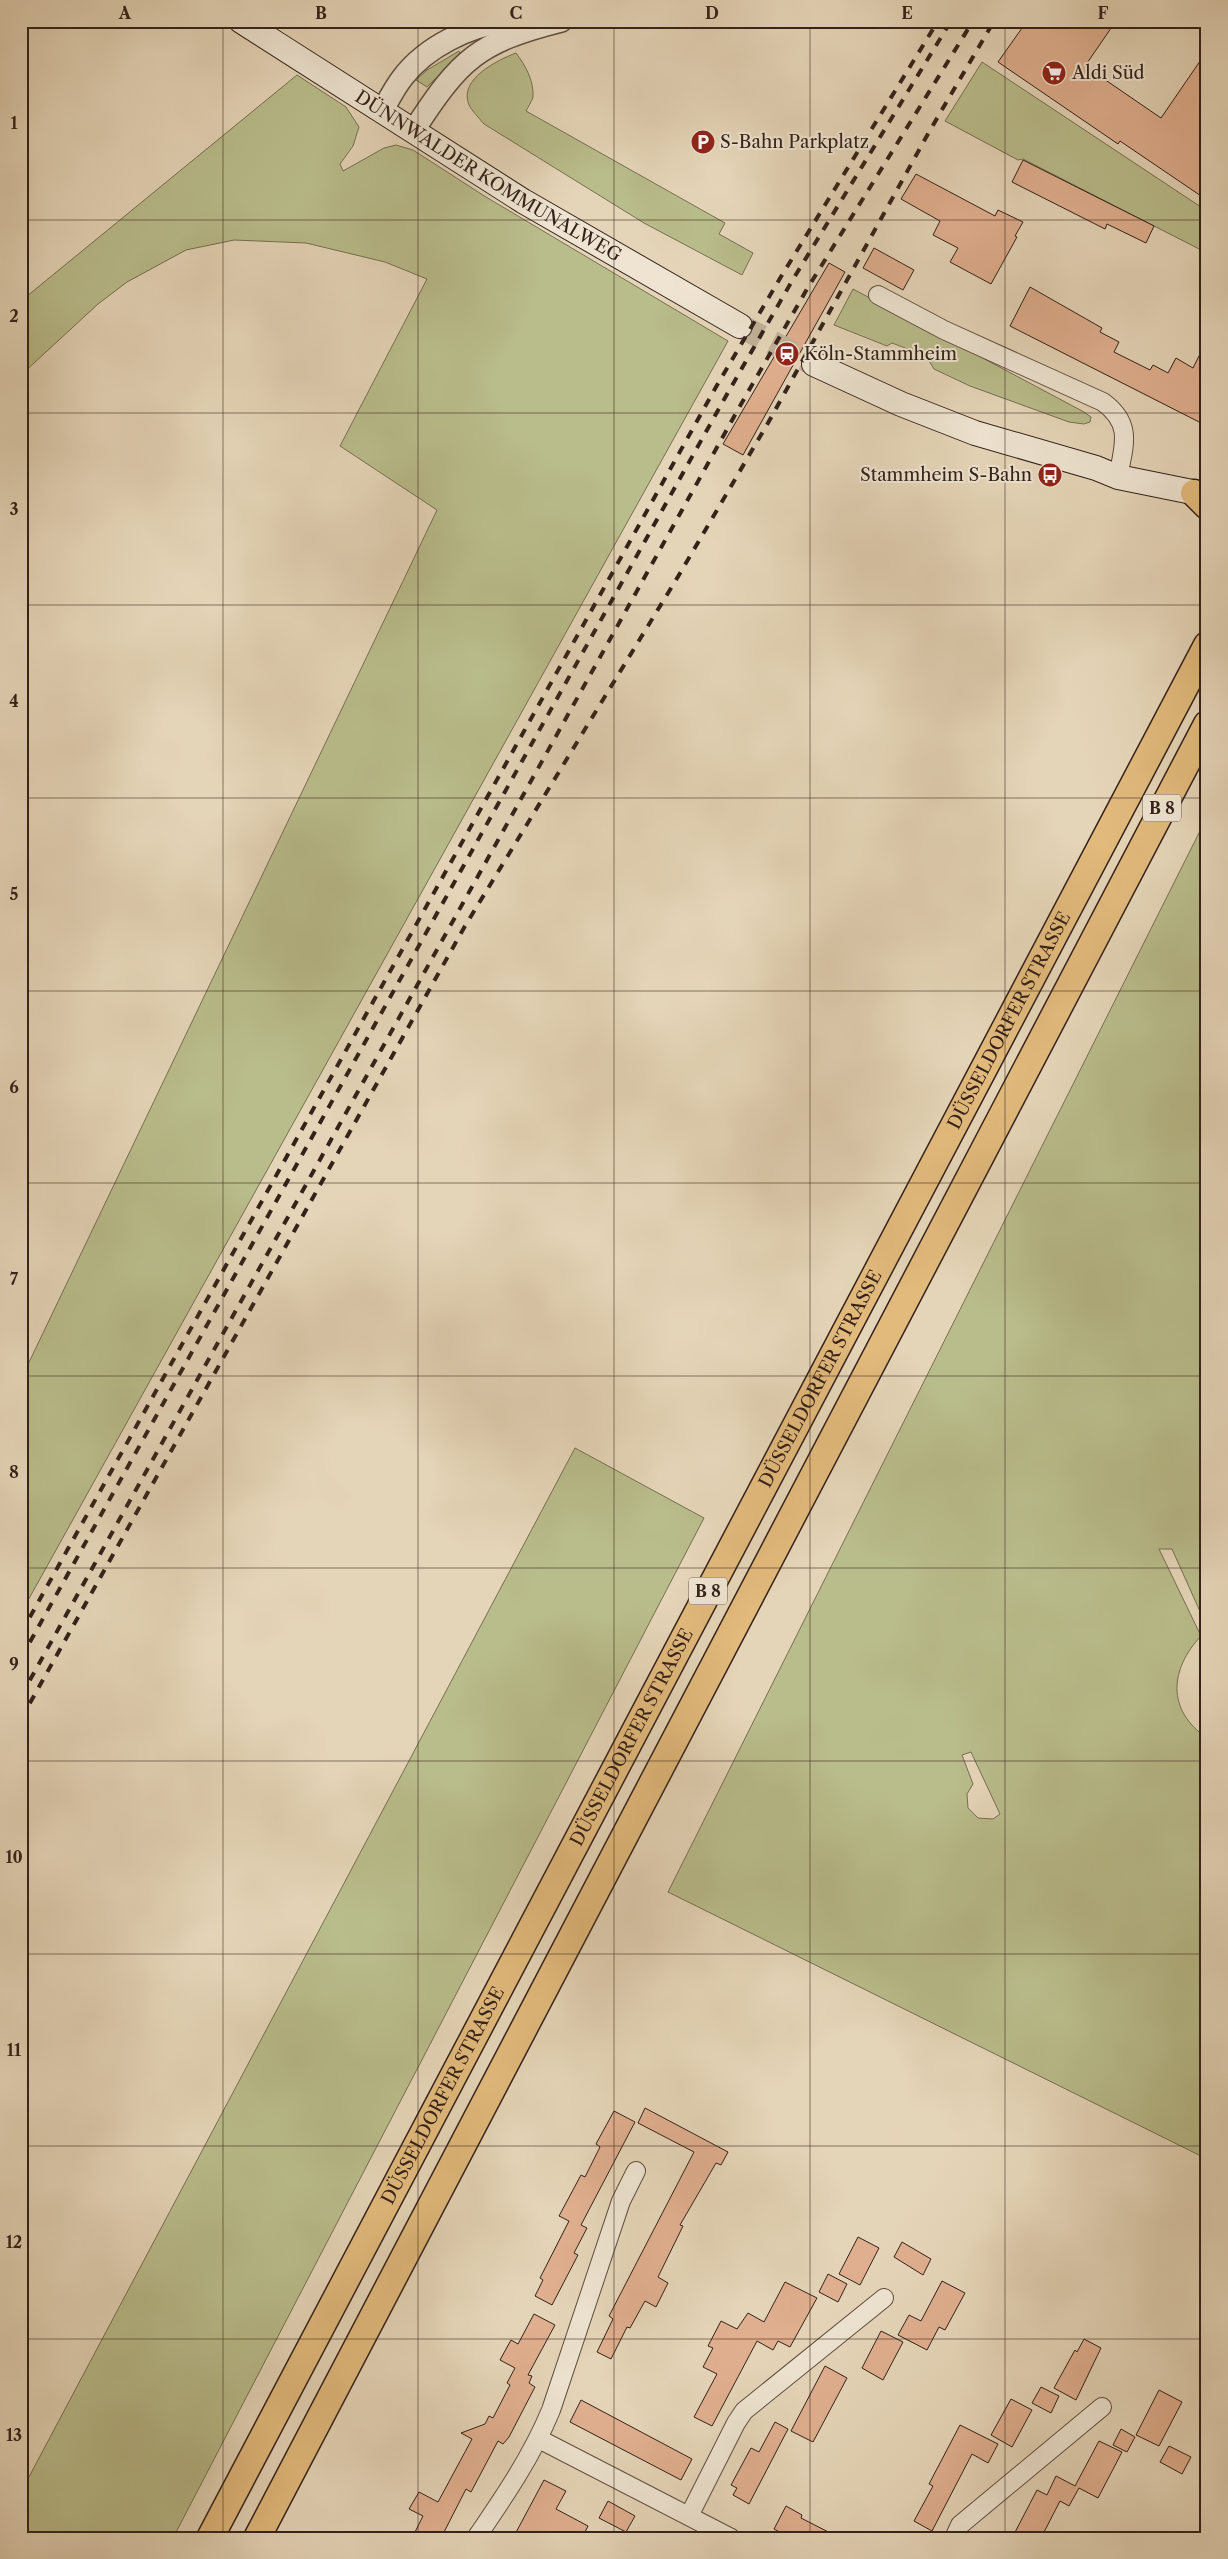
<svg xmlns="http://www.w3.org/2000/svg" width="1228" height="2559" viewBox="0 0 1228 2559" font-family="'Libre Caslon Text',serif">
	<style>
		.green { fill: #b9bc8b; stroke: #766f52; fill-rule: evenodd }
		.building { fill: #e0af8f; stroke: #34221a }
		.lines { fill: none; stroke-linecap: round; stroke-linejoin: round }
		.secondary-tunnel { stroke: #c2b198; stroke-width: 24; stroke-dasharray: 24 12; stroke-linecap: butt }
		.minor-casing { stroke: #604f42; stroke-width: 20 }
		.tertiary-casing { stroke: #604f42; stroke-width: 24 }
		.secondary-casing { stroke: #34221a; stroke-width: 26 }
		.primary-casing { stroke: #34221a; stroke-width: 29 }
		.minor { stroke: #eee4d1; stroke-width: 18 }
		.tertiary { stroke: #eee4d1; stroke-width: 21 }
		.secondary { stroke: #eee4d1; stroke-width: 24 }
		.primary { stroke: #e2ba7c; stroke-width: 26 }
		.rail { stroke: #34221a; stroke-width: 4; stroke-dasharray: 9 9; stroke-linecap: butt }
		.grid { fill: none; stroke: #34221a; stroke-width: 1; stroke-opacity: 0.55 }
		.labels { text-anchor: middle; stroke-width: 4; stroke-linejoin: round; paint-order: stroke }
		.shield { fill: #eee4d1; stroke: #6c5c51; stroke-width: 1 }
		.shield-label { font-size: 16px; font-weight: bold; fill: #34221a }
		.poi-label { font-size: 18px; fill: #34221a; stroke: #eee4d1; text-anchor: start }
		.street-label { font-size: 18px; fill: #34221a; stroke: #eee4d1 }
		.neatline { fill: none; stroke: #34221a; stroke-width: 2 }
		.grid-label { font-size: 16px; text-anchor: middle; font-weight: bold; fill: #34221a }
	</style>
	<rect width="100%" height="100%" fill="#e5d5b8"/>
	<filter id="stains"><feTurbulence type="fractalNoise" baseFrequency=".004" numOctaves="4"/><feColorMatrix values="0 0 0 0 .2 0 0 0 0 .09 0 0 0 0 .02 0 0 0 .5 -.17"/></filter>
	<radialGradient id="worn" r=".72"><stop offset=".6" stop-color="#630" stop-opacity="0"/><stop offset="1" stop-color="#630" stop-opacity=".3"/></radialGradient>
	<!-- green -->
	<g class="green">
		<polygon points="459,51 460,54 427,87 416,80 427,70"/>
		<path d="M516,53C525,65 534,80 533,97C532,101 528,107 526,111L725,223L719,234L753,253L742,275L644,223L484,124C479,118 472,111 469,105C458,79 498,60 516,53Z"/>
		<polygon points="982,62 1207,211 1207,253 1023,159 1018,160 945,121"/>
		<polygon points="297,75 346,107 359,127 353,146 340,164 343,171 384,148 396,145 413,150 486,197 728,341 21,1613 21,1379 437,510 340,446 427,279 385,262 306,243 234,240 186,250 127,282 98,304 21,375 21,301"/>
		<polygon points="853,289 1084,412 1091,417 1090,422 1084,424 1069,422 970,386 934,369 926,356 892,343 887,346 834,325"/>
		<path d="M1207,817V1627L1172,1549H1159L1201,1636C1170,1669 1166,1710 1207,1738V2159L668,1892ZM971,1752L1000,1814L993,1819L978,1818L968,1808L967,1794L973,1784L962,1755Z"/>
		<polygon points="575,1448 704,1518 173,2538 21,2538 21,2492"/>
	</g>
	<!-- building -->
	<g class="building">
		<polygon points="1027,21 1116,21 1085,66 1161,118 1207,51 1207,200 1120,141 1118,144 998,62"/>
		<polygon points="1023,160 1154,226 1146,243 1107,224 1105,229 1012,182"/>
		<polygon points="916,174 995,216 998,210 1023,222 1015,236 1017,237 991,284 950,262 958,248 933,235 940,221 901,199"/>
		<polygon points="874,248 914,270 903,290 863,268"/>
		<polygon points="829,263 845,272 743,455 723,444"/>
		<polygon points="1030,287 1102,328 1100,332 1119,342 1114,352 1150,370 1153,365 1168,373 1176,358 1193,368 1207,340 1207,426 1010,326"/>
		<polygon points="645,2108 728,2152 721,2165 716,2163 680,2225 683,2226 658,2277 668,2283 656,2307 645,2301 630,2328 627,2327 611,2359 597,2352 613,2319 609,2316 694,2152 638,2123"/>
		<polygon points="614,2111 635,2122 581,2225 587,2228 574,2253 578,2255 552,2305 535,2296 543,2280 540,2278 569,2221 559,2216 581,2175 585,2177 600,2147 596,2144"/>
		<polygon points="858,2237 879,2248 860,2285 839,2274"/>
		<polygon points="902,2242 931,2259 923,2275 894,2257"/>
		<polygon points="828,2274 847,2284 838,2302 819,2292"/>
		<polygon points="942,2281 965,2293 945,2330 939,2327 927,2350 898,2335 909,2315 921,2321"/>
		<polygon points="785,2282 817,2298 790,2347 778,2341 773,2350 757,2341 712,2426 694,2417 717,2374 703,2367 713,2348 708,2346 721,2321 737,2329 748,2313 764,2322"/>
		<polygon points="534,2314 555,2325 528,2375 532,2376 529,2383 535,2387 509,2437 503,2444 498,2441 471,2492 466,2489 441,2538 412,2538 423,2516 409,2509 419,2492 438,2502 472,2439 461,2433 485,2424 489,2416 493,2418 510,2385 507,2383 515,2368 500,2360 511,2340 518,2344"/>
		<polygon points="881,2331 903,2342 883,2380 862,2368"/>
		<polygon points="1084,2339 1101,2348 1076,2400 1054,2388 1075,2350 1077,2352"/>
		<polygon points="825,2366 847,2378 813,2442 791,2431"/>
		<polygon points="1041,2387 1059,2396 1051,2413 1032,2403"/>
		<polygon points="1159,2390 1182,2402 1159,2446 1136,2435"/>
		<polygon points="1011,2399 1032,2410 1012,2447 991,2435"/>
		<polygon points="581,2400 692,2459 681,2480 570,2422"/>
		<polygon points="775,2422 788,2429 749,2504 733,2495 737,2488 731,2485 751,2448 759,2452"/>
		<polygon points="960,2425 998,2444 988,2463 972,2454 932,2531 914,2521 933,2486 929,2484"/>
		<polygon points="1121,2429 1135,2437 1127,2452 1113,2445"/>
		<polygon points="1099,2441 1122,2452 1098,2498 1079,2488 1069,2506 1060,2501 1041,2538 1012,2538 1037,2490 1047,2495 1056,2476 1075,2486"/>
		<polygon points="1169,2446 1191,2457 1182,2474 1160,2462"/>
		<polygon points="544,2480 566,2491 556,2509 588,2526 582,2538 513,2538"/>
		<polygon points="608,2501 635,2516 626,2532 599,2518"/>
		<polygon points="786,2506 802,2515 801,2518 840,2538 791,2538 774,2529"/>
	</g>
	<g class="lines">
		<!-- secondary-tunnel -->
		<polyline class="secondary-tunnel" points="740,326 814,364"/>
		<defs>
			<g id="minor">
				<path d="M878,295L944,330L1103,402C1133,424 1124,445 1118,477"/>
				<polyline points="539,2439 731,2538"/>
				<polyline points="689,2516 736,2423 744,2411 884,2298"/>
				<path d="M476,2538C504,2497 532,2456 551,2410L621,2201L636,2171"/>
				<polyline points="954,2538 960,2525 1102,2407"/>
			</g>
			<g id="tertiary">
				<path d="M383,110C389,99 395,87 403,77C427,46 468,27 506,21"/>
				<path d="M414,130C460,59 478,42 561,21"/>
			</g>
			<g id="secondary">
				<path id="s1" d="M241,21L523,201L740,326"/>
				<polyline points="814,364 901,404 975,433 1096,468 1118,477 1207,495"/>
			</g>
			<g id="primary">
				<polyline points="1194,493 1207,506"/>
				<path id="s2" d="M210,2538L1207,645"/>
				<polyline points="257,2538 1207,724"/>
			</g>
		</defs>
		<!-- minor casing -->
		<use href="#minor" class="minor-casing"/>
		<!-- tertiary casing -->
		<use href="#tertiary" class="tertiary-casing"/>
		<!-- secondary casing -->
		<use href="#secondary" class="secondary-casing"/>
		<!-- primary casing -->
		<use href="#primary" class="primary-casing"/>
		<!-- minor -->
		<use href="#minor" class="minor"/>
		<!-- tertiary -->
		<use href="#tertiary" class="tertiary"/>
		<!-- secondary -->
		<use href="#secondary" class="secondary"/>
		<!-- primary -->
		<use href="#primary" class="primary"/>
		<!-- rail -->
		<g class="rail">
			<polyline points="21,1633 716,387 782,275 938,21"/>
			<polyline points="21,1658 726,396 792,281 951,21"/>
			<polyline points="21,1696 740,406 807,289 973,21"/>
			<polyline points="21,1719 465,926 679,575 768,423 929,132 994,21"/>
		</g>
	</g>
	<!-- grid -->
	<path class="grid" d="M223,21V2538M418,21V2538M614,21V2538M810,21V2538M1005,21V2538M21,220H1207M21,413H1207M21,605H1207M21,798H1207M21,991H1207M21,1183H1207M21,1376H1207M21,1568H1207M21,1761H1207M21,1954H1207M21,2146H1207M21,2339H1207"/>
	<!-- icons -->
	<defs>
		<symbol id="supermarket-disc" viewBox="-11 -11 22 22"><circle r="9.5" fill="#8f2418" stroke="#eee4d1"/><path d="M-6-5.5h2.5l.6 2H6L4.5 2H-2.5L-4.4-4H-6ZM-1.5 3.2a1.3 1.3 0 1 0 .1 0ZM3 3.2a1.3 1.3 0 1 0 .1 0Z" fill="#fff"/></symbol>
		<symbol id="parking-disc" viewBox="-11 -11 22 22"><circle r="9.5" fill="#8f2418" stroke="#eee4d1"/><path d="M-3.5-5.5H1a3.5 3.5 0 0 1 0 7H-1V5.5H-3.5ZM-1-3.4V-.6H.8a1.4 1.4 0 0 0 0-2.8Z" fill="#fff"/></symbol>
		<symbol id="station-disc" viewBox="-11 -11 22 22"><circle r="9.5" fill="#8f2418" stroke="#eee4d1"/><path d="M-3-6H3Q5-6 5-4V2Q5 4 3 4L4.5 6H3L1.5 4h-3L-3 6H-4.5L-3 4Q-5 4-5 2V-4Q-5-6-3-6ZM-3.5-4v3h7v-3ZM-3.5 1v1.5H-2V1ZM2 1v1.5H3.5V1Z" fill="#fff"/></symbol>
		<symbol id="bus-disc" viewBox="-11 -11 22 22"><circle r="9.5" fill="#8f2418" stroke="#eee4d1"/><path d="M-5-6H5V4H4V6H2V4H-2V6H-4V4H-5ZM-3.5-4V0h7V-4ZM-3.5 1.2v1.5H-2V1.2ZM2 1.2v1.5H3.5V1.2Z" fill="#fff"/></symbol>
	</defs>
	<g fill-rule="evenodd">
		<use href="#supermarket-disc" x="1040" y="59" width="28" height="28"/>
		<use href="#parking-disc" x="689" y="128" width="28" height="28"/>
		<use href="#station-disc" x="773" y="340" width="28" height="28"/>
		<use href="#bus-disc" x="1036" y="461" width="28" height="28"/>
	</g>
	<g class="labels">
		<!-- shield labels -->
		<g class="shield">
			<rect x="1143" y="794.5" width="38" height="27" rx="4"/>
			<rect x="689" y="1577.5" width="38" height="27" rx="4"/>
		</g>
		<g class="shield-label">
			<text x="1162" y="814">B 8</text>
			<text x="708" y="1597">B 8</text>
		</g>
		<!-- poi labels -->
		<g class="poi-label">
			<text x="1072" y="79">Aldi Süd</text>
			<text x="720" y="148">S-Bahn Parkplatz</text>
			<text x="804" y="360">Köln-Stammheim</text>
			<text x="1032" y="481" text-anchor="end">Stammheim S-Bahn</text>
		</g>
		<!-- street labels -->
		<g class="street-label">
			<text dy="6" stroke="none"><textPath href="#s1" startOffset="292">DÜNNWALDER KOMMUNALWEG</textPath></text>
			<text dy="6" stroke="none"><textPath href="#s2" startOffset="1715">DÜSSELDORFER STRASSE</textPath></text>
			<text dy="6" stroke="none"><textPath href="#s2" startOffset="1310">DÜSSELDORFER STRASSE</textPath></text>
			<text dy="6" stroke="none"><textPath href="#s2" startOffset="905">DÜSSELDORFER STRASSE</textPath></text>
			<text dy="6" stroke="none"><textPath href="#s2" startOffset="500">DÜSSELDORFER STRASSE</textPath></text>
		</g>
	</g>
	<!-- margin -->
	<rect width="1228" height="2559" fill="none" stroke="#e5d5b8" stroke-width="55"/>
	<rect x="28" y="28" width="1172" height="2504" class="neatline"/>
	<g class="grid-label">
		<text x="125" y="19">A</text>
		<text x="321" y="19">B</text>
		<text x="516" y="19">C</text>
		<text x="712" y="19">D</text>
		<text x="907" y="19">E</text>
		<text x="1103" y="19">F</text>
		<text x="14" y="129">1</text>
		<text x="14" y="322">2</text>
		<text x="14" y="515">3</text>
		<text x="14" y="707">4</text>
		<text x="14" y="900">5</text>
		<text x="14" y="1093">6</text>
		<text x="14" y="1285">7</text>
		<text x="14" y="1478">8</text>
		<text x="14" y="1670">9</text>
		<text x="14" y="1863">10</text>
		<text x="14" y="2056">11</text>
		<text x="14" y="2248">12</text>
		<text x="14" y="2441">13</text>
	</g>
	<rect width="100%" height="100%" filter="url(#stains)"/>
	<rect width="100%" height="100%" fill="url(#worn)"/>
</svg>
